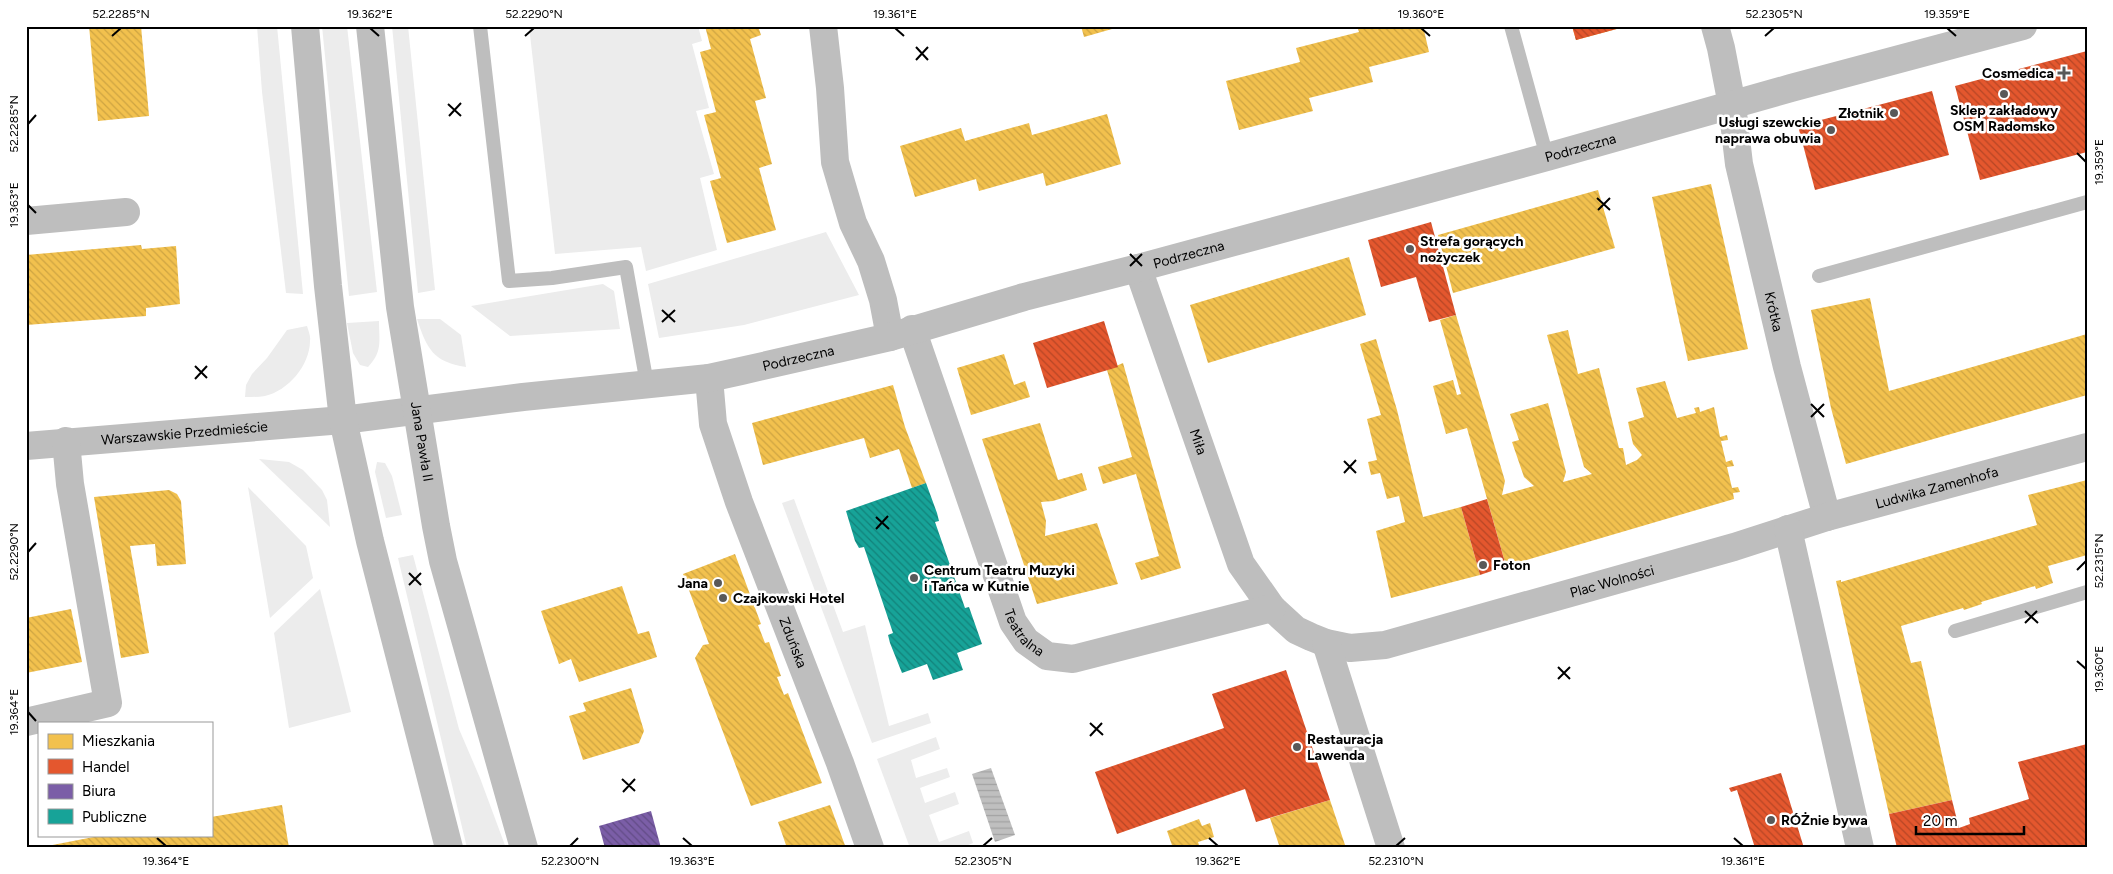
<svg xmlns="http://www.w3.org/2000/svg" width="2113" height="874" viewBox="0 0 2113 874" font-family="Figtree,sans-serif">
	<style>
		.green { fill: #ececec }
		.water { fill: url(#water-rules) }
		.homes { fill: url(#homes-back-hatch) }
		.shops { fill: url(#shops-back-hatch) }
		.offices { fill: url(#offices-back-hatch) }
		.public { fill: url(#public-back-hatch) }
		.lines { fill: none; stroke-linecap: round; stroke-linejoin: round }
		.service { stroke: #bebebe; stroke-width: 14 }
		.minor { stroke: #bebebe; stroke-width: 28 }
		.tertiary { stroke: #bebebe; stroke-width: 28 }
		.ticks { fill: none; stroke: #000; stroke-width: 2 }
		.poi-dot { fill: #595959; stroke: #fff; stroke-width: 2 }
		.labels { text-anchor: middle; stroke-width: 5; stroke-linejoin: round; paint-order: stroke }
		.poi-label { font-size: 14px; font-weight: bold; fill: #000; stroke: #fff; text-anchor: start }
		.street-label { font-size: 14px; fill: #000; stroke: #fff }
		.neatline { fill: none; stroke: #000; stroke-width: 2 }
		.ticks-label { font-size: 12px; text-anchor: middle; fill: #000 }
	</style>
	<defs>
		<pattern id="water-rules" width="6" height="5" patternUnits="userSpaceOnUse" patternTransform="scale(1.25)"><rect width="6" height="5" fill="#bfbfbf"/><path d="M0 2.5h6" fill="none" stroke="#a2a2a2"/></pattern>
		<pattern id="homes-back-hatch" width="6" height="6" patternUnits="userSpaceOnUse" patternTransform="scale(1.25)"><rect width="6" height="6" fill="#f2c14e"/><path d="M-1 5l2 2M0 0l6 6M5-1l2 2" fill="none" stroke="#cea442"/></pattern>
		<pattern id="shops-back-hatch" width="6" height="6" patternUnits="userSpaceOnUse" patternTransform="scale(1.25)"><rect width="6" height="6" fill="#e4572e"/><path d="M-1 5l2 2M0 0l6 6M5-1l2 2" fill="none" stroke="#b64625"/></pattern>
		<pattern id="offices-back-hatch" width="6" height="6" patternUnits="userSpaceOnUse" patternTransform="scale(1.25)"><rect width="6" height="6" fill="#7b5ea7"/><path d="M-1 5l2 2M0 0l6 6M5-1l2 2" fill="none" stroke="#624b86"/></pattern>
		<pattern id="public-back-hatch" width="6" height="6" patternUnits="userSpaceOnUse" patternTransform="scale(1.25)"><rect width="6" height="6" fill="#17a398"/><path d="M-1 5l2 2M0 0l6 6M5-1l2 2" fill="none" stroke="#12827a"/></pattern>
	</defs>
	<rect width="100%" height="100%" fill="#fff"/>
	<!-- green -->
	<g class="green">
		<polygon points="257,26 277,26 303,294 286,293 262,92"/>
		<polygon points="322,26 347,26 377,292 349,296"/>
		<polygon points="392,26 408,26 435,290 418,293"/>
		<polygon points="529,26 698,26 702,41 692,44 709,108 696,111 714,174 700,178 717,250 646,271 641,247 555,254"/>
		<polygon points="826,232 859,295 744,325 659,338 648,284"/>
		<polygon points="603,284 614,291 620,329 510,336 471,306"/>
		<path d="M417,319H440L461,335L466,367C433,362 427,349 417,319Z"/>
		<path d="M379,321C379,341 383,351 368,367L360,365L353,353L347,323Z"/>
		<path d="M307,326C308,330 311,336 310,341C310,365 288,391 265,396C259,397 252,397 245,397L246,385L252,374L267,358L287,330Z"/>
		<polygon points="259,459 289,462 303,470 322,490 327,500 330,527"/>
		<polygon points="377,462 385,463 392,476 402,515 386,518 375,472"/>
		<polygon points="248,487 306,546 313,578 270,618"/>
		<polygon points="794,499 843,632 865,625 889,726 928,713 931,723 872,743 782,503"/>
		<polygon points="413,555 459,729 480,778 506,848 467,848 398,558"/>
		<polygon points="320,589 351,712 289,728 274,633"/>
		<polygon points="936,737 940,749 911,760 916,778 947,768 950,777 920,788 925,803 955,792 959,804 929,815 939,842 969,831 973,843 961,848 910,848 877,759"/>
	</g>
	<!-- water -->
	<polygon class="water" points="991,768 1015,835 995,842 972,774"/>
	<!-- homes -->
	<g class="homes">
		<polygon points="89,26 141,26 149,116 98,121"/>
		<polygon points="705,26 758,26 761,35 750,39 766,98 755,101 772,164 759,168 776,230 727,243 710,181 721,178 704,115 716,112 700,52 711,49"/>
		<polygon points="1081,26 1119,26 1119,27 1084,37"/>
		<polygon points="1357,26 1423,26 1429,52 1369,67 1373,82 1309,98 1313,111 1239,130 1226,81 1300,62 1296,48 1359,32"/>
		<polygon points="1572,26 1623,26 1624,27 1576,40"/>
		<polygon points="1107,114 1121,164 1046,186 1043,173 979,191 976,179 915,197 900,146 961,128 965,141 1029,123 1032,135"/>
		<polygon points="1711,184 1748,349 1688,361 1652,197"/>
		<polygon points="1598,190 1615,248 1453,293 1438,235"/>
		<polygon points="141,245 142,249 176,246 180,304 146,308 146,316 26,325 26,255"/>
		<polygon points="1349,257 1366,315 1208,363 1190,305"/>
		<polygon points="1870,298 1889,391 2087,334 2087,395 1846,464 1831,408 1811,310"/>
		<polygon points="1456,315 1505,481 1502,495 1534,486 1524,477 1512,442 1519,440 1510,414 1548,403 1566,472 1563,482 1592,474 1584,467 1547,335 1568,330 1578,374 1599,368 1619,448 1623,448 1626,465 1637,460 1642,455 1633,444 1628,422 1644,417 1636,388 1665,381 1677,418 1696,413 1694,408 1699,407 1700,412 1714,407 1720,437 1727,435 1728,440 1721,441 1726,462 1732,460 1734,466 1727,467 1732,488 1738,487 1740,492 1733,493 1734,499 1506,566 1467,428 1446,434 1433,386 1453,380 1457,395 1461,394 1440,320"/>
		<polygon points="1376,339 1397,410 1423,517 1461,507 1480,575 1391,598 1376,531 1405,522 1399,496 1387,499 1380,473 1371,475 1368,462 1377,460 1367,419 1381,415 1360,344"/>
		<polygon points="1004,354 1014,385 1025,381 1030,397 971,415 957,368"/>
		<polygon points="1123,363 1181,568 1141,580 1135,563 1159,556 1136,474 1103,484 1098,467 1132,457 1107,370"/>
		<polygon points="893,385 905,427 926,483 912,488 899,449 870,458 864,438 763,465 752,423"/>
		<polygon points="1040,423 1058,480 1082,473 1087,490 1053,501 1041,502 1046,521 1045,536 1097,523 1118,584 1037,604 982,439"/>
		<polygon points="2087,480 2087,555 2048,566 2053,583 2036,589 2035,586 1981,602 1982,604 1964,610 1963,608 1901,626 1911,663 1921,661 1952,800 1889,814 1836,581 1841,580 1841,582 2037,525 2028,495"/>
		<polygon points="169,490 177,494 181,501 186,564 157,566 155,544 130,546 149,653 121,658 94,497"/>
		<polygon points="735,554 761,624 758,625 765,643 769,642 781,676 777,677 784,695 788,693 822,783 751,806 695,658 703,645 709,644 683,574"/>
		<polygon points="622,586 638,634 649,631 657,657 579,682 571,659 559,664 541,611"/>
		<polygon points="71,609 82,662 26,673 26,618"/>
		<polygon points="631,688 644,731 639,743 583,760 569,716 586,711 583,703"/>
		<polygon points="1330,800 1346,848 1280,848 1270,818"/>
		<polygon points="282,805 289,848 37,848 104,835 211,835 211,817"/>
		<polygon points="830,805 846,848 787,848 778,822"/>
		<polygon points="1199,819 1202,826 1210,823 1214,837 1198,842 1200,848 1173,848 1167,831"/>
	</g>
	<!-- shops -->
	<g class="shops">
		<polygon points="1572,26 1623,26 1624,27 1576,40"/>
		<polygon points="2087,51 2087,152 1980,180 1955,86"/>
		<polygon points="1932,91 1949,155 1815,190 1798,126"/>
		<polygon points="1431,222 1456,315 1429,322 1416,277 1381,287 1368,240"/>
		<polygon points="1104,321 1118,367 1047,388 1033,343"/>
		<polygon points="1487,499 1506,566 1480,575 1461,507"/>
		<polygon points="1286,670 1330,800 1256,822 1245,789 1117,834 1095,772 1224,728 1212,694"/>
		<polygon points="2087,744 2087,848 1897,848 1889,814 1952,800 1959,828 1970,824 1969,818 2029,799 2018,762"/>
		<polygon points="1781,773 1804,848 1755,848 1737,790 1731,792 1729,788"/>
	</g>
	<!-- offices -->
	<polygon class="offices" points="651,811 661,848 605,848 599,826"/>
	<!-- public -->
	<polygon class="public" points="926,483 937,513 939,521 935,522 965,608 969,607 982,644 957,653 963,670 933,680 927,664 902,673 890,643 888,635 893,633 864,547 859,548 855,541 846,511"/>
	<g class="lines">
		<!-- service -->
		<g class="service">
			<polyline points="480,26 509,281 552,278 626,267 647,384"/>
			<polyline points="1511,26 1547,157"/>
			<polyline points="1819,276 2087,202"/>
			<polyline points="1955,631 2087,592"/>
		</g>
		<!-- minor -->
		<g class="minor">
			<polyline points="823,26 830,88 835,162 853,223 871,261 883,300 890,337"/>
			<path id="s1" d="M1715,26L1721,48L1732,105L1739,164L1787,367L1827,517"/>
			<polyline points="26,221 126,212"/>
			<path id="s2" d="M1138,268L1241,564L1272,608L1296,630L1311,637L1326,643L1350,648L1385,645L1417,636L1734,547L1827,517L2087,447"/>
			<path id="s3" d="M912,329L1013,622L1026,641L1047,656L1073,659L1272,608"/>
			<path id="s4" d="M709,378L713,424L739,502L840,763L870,848"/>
			<path id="s5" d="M26,446L343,420L523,397L709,378L741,371L890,337L1024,297L1138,268L1547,157L1791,88L2023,26"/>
			<polyline points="1788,529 1860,848"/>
			<polyline points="1326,643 1391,848"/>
			<polyline points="26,722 108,703 70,484 66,441"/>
		</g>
		<!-- tertiary -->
		<g class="tertiary">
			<polyline points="305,26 328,286 343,420 370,541 449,848"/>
			<path id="s6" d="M370,26L400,307L436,526L443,561L524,848"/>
		</g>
	</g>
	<!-- ticks -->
	<path class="ticks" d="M370,28L379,36M895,28L904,36M1421,28L1430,36M1947,28L1956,36M112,36L121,28M525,36L534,28M1765,36L1774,28M916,47L928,60M916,60L928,47M448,104L461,116M449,116L461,103M28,124L36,115M2077,153L2086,162M1597,198L1610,210M28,205L36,213M1598,210L1610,198M1130,254L1142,266M1130,266L1142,254M662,310L675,322M662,322L675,310M195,366L207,378M195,379L207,366M1811,404L1824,417M1811,417L1824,404M1344,461L1356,473M1344,473L1356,460M876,517L889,529M876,529L888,516M28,552L36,543M2077,570L2086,561M409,573L421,585M409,585L421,573M2025,611L2038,623M2025,623L2037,611M2077,661L2086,669M1558,667L1570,679M1558,679L1570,667M28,712L36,721M1090,723L1103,735M1090,736L1102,723M622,779L635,791M623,792L635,779M157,838L166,846M683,838L692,846M1209,838L1218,846M1734,838L1743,846M570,846L578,838M983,846L992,838M1396,846L1405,838"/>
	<!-- markers -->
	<g class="poi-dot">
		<path d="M2061.5 65.5h5v5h5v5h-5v5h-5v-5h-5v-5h5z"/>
		<circle cx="2004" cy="94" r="5"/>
		<circle cx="1894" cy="113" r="5"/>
		<circle cx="1831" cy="130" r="5"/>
		<circle cx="1410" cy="249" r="5"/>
		<circle cx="1483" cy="565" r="5"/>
		<circle cx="914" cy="578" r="5"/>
		<circle cx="718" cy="583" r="5"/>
		<circle cx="723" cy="598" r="5"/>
		<circle cx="1297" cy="747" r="5"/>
		<circle cx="1771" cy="820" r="5"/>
	</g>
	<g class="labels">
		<!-- poi labels -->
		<g class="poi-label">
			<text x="2054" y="78" text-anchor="end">Cosmedica</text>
			<text x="2004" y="115" text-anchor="middle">Sklep zakładowy<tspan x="2004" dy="16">OSM Radomsko</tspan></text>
			<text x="1884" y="118" text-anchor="end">Złotnik</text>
			<text x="1821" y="127" text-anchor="end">Usługi szewckie<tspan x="1821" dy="16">naprawa obuwia</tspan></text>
			<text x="1420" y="246">Strefa gorących<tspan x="1420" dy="16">nożyczek</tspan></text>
			<text x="1493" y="570">Foton</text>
			<text x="924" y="575">Centrum Teatru Muzyki<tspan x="924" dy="16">i Tańca w Kutnie</tspan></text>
			<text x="708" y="588" text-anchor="end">Jana</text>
			<text x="733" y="603">Czajkowski Hotel</text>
			<text x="1307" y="744">Restauracja<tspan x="1307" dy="16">Lawenda</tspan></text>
			<text x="1781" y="825">RÓŻnie bywa</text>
		</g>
		<!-- street labels -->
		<g class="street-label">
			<text dy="5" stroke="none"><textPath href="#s5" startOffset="1588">Podrzeczna</textPath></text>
			<text dy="5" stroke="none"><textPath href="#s5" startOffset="1182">Podrzeczna</textPath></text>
			<text dy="5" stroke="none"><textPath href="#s1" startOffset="292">Krótka</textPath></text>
			<text dy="5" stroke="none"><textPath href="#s5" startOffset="778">Podrzeczna</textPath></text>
			<text dy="5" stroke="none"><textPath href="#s5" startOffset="159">Warszawskie Przedmieście</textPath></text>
			<text dy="5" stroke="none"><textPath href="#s2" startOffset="184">Miła</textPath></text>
			<text dy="5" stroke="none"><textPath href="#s6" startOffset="419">Jana Pawła II</textPath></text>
			<text dy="5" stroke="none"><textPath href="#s2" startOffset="1066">Ludwika Zamenhofa</textPath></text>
			<text dy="5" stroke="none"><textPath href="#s2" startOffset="728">Plac Wolności</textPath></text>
			<text dy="5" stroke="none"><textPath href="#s3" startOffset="325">Teatralna</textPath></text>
			<text dy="5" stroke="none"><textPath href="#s4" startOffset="279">Zduńska</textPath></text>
		</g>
	</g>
	<!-- border -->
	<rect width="2113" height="874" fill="none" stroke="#ffffff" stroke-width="55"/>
	<!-- legend -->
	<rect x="38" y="722" width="175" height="115" fill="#ffffff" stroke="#999999"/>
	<rect x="48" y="734" width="25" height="15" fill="#f2c14e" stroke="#999999"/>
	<text x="82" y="746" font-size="15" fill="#000000">Mieszkania</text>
	<rect x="48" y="759" width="25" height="15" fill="#e4572e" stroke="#999999"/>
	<text x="82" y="772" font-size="15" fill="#000000">Handel</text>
	<rect x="48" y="784" width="25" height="15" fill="#7b5ea7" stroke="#999999"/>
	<text x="82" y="796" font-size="15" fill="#000000">Biura</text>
	<rect x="48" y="809" width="25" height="15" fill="#17a398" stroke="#999999"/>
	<text x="82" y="822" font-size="15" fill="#000000">Publiczne</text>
	<!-- scale -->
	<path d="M1916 826v8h108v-8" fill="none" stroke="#000000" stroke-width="2.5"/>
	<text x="1923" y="826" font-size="15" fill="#000000" stroke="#ffffff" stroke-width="4" paint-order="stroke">20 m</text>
	<rect x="28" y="28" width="2058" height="818" class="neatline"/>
	<g class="ticks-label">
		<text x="121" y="18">52.2285°N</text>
		<text x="370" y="18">19.362°E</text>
		<text x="534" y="18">52.2290°N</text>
		<text x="895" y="18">19.361°E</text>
		<text x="1421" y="18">19.360°E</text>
		<text x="1774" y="18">52.2305°N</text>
		<text x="1947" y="18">19.359°E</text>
		<text transform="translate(14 124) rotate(-90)" y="4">52.2285°N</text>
		<text transform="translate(2099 162) rotate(-90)" y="4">19.359°E</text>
		<text transform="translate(14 205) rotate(-90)" y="4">19.363°E</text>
		<text transform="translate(14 552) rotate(-90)" y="4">52.2290°N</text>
		<text transform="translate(2099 561) rotate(-90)" y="4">52.2315°N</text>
		<text transform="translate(2099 669) rotate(-90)" y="4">19.360°E</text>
		<text transform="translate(14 712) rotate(-90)" y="4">19.364°E</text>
		<text x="166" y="865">19.364°E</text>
		<text x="570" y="865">52.2300°N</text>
		<text x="692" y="865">19.363°E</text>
		<text x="983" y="865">52.2305°N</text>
		<text x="1218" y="865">19.362°E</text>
		<text x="1396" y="865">52.2310°N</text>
		<text x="1743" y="865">19.361°E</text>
	</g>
</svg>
